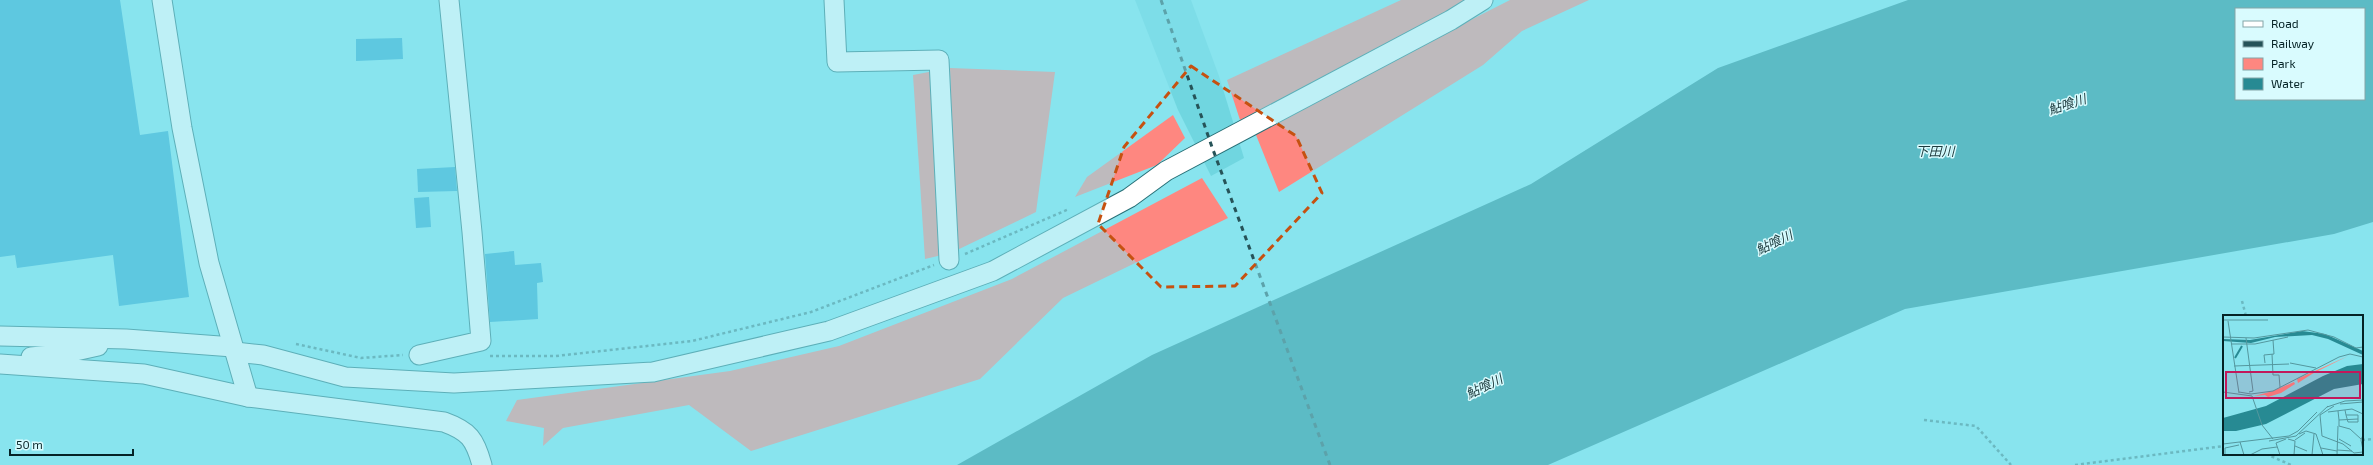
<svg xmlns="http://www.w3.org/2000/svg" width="2373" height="465" viewBox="0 0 2373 465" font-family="'Exo 2','Noto Sans JP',sans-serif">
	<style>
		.built { fill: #70d6e0 }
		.green { fill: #fe8780 }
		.water { fill: #278a93; fill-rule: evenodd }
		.building { fill: #2aa6ce }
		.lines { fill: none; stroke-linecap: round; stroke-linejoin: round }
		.street-casing { stroke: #287077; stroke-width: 21 }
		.path { stroke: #47858b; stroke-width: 2.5; stroke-dasharray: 3 3; stroke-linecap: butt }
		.street { stroke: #fff; stroke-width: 19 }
		.rail { stroke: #265358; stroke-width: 3; stroke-dasharray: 5 5; stroke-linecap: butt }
		.marked { fill: none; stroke: #c65110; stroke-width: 3; stroke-dasharray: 8 5; stroke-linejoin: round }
		.labels { text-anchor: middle; stroke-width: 3; stroke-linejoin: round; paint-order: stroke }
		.water-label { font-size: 13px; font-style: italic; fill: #1d3b3e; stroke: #d9fbfe }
		.inset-river { fill: none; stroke: #278a93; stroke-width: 2 }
		.inset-road { fill: none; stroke: #54979e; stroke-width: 1 }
		.view { fill: #c2185b; fill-opacity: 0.15; stroke: #c2185b; stroke-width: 2 }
		.inset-edge { fill: none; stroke: #052326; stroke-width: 2 }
	</style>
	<rect width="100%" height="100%" fill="#88e4ee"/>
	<!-- built -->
	<polygon class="built" points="1135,0 1191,0 1219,76 1244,158 1211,176 1178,110"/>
	<!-- green -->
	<g class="green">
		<polygon points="1401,0 1473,0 1401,41 1240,120 1227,80"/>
		<polygon points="1510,0 1589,0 1522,31 1483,65 1279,192 1254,130"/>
		<polygon points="950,68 1055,72 1036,212 955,251"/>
		<polygon points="934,71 942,255 925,259 913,75"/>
		<polygon points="1173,115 1185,138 1157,165 1075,197 1087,177"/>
		<polygon points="1202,178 1228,218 1063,298 980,379 751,451 689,405 563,428 543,446 544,428 506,421 517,400 730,371 839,346 1012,279"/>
	</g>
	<!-- water -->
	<path class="water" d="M1908,0H2373V222L2334,234L1905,309L1548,465H957L1152,355L1531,184L1718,68ZM2236,9H2364V99H2236Z"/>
	<!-- building -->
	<g class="building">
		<polygon points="0,0 120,0 140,135 168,131 189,297 119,306 113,255 17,268 15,255 0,257"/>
		<polygon points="402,38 403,59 356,61 356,39"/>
		<polygon points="455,167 457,191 418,192 417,169"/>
		<polygon points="429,197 431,227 416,228 414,198"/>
		<polygon points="514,251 515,265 541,263 543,282 537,283 538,319 490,322 485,254"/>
	</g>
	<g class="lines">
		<defs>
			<g id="street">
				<polyline points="162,0 182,128 209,263 248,397"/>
				<polyline points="834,0 837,62 939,60 949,260"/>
				<polyline points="0,336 126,339 233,347"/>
				<polyline points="235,352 263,355 345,377 454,383 653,372 829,331 993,271 1129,198 1166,171 1451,20 1483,0"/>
				<polyline points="419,355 481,341 472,232 449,0"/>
				<polyline points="31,357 62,354 98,346"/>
				<path d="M0,364L144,374L248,397L444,422C469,431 475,439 482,465"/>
			</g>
		</defs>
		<!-- street casing -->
		<use href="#street" class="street-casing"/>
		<!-- path -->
		<g class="path">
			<polyline points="965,254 1069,209"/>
			<polyline points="2242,301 2246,316"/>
			<polyline points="296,344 361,358 403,355"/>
			<polyline points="490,356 556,356 692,341 811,312 934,265"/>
			<polyline points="1924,420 1976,426 2011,465"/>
			<polyline points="2362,440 2373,439"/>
			<polyline points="2266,454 2291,465"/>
			<polyline points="2075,465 2224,446"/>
		</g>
		<!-- street -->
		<use href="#street" class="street"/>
		<!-- rail -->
		<polyline class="rail" points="1161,0 1212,147 1330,465"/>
	</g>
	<!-- marked area -->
	<path d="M0 0H2373V465H0ZM1191,66L1296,136L1322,193L1235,286L1161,287L1098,224L1124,147Z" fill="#88e4ee" fill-opacity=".55" fill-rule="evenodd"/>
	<path class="marked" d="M1191,66L1296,136L1322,193L1235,286L1161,287L1098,224L1124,147Z"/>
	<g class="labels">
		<!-- water labels -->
		<g class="water-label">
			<text transform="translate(2067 104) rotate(-18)" y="5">鮎喰川</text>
			<text x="1935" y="156">下田川</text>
			<text transform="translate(1774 242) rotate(-26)" y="5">鮎喰川</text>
			<text transform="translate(1484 386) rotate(-26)" y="5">鮎喰川</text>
		</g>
	</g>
	<!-- overview -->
	<g transform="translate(2223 315)">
		<rect width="140" height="140" fill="#88e4ee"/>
		<path d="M125,41L89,59L75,68L74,64ZM71,67L72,69L58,78L45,82L42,80L31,81L50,76Z" fill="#fe8780"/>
		<path d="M79,16L102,19L140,36V40L105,24L89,20L52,22L28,28L0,26V24L27,25ZM140,49V69L111,74L43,109L13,116H0V103L43,91L100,61L124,51Z" fill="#278a93"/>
		<path class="inset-river" d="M12,43L19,31"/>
		<path class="inset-road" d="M0,5H45M5,6L16,78M0,22L31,23L85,15L111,22L133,33L140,32M23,23L30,76L26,77M8,29H32L65,22M49,39L50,60H56L57,72M42,48L41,40L51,39L50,25M67,48L93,53M11,51L66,49M0,77L29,81L39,110L50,124M16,77L28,79L50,76L116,42L127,39L140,42M117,89L140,87M111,91L97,100L99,121L120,129L131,138L140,137M104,92L122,86L140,85M122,95L123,100L125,107H135V100H123M115,96L116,105L135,104M105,97L129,94L140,99M116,105V111L127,114L138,124M76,119L83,116L93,119L100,140M140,120L138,125L140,135M65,124L72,126L71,140M116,124L128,131M72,125L82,118M46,126L73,121L105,91M17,127L21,140M0,129L66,121L75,116L94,97M72,131L84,136M98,133L114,136M114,135L129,136M2,140V133L16,130M27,140L39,134L54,132M57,140L53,128L63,124M89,140L91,119M114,140L115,111"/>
		<path class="view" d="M3,57H137V83H3Z"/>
		<rect width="140" height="140" class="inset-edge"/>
	</g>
	<!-- legend -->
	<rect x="2235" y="8" width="130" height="92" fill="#d9fbfe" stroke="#84a5a8"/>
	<rect x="2243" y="21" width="20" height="6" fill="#ffffff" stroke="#84a5a8"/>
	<text x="2271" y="28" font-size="12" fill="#052326">Road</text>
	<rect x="2243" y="41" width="20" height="6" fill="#265358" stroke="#84a5a8"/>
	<text x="2271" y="48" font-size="12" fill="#052326">Railway</text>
	<rect x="2243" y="58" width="20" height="12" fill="#fe8780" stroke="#84a5a8"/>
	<text x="2271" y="68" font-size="12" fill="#052326">Park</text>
	<rect x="2243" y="78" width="20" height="12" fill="#278a93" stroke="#84a5a8"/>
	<text x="2271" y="88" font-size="12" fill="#052326">Water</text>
	<!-- scale -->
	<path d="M10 449v6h123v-6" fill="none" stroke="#052326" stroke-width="2"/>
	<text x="16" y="449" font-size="12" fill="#052326" stroke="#d9fbfe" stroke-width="3" paint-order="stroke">50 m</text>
</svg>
